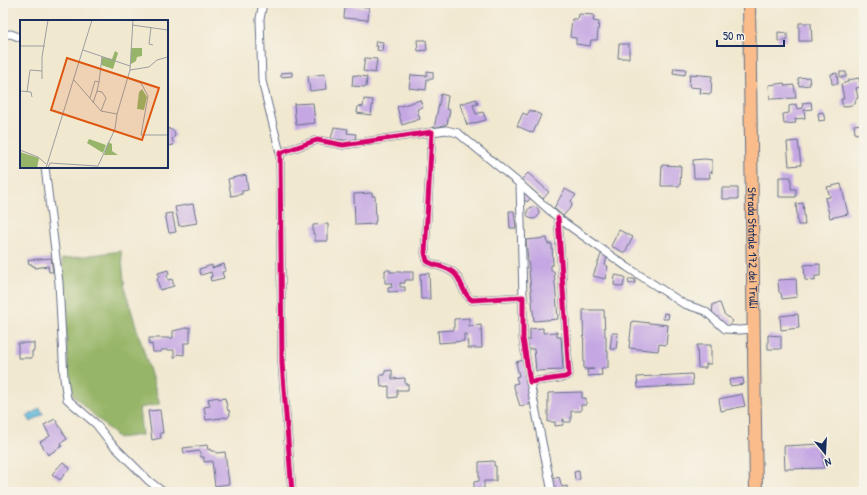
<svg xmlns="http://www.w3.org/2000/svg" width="867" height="495" viewBox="0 0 867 495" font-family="'Patrick Hand',sans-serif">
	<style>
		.forest { fill: #97b568; stroke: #597263 }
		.water { fill: #59b5d7; stroke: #3a729a }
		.building { fill: #c5a7e3 }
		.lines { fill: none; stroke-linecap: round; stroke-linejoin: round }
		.minor-casing { stroke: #667086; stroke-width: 9 }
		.primary-casing { stroke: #667086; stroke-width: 14 }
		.minor { stroke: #fff; stroke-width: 7 }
		.primary { stroke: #f9bc8a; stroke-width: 12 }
		.cycleway-casing { stroke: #f7f3e8; stroke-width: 8 }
		.cycleway { stroke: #d6006c; stroke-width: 5 }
		.labels { text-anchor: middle; stroke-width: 4; stroke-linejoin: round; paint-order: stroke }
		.street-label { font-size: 12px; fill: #1b2f5e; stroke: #f7f3e8 }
		.inset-road { fill: none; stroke: #9b9ea2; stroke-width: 1 }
		.view { fill: #de5710; fill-opacity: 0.15; stroke: #de5710; stroke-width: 2 }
		.inset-edge { fill: none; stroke: #1b2f5e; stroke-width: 2 }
	</style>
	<rect width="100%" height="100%" fill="#f7f3e8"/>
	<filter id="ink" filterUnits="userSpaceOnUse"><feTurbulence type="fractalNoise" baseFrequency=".025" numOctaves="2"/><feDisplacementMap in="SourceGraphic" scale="8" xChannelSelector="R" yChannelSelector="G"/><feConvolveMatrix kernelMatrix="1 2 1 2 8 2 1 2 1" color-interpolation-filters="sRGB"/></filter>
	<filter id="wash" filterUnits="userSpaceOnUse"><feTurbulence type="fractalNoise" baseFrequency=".012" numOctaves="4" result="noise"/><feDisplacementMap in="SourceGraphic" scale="16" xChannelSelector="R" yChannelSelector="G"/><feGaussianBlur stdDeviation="0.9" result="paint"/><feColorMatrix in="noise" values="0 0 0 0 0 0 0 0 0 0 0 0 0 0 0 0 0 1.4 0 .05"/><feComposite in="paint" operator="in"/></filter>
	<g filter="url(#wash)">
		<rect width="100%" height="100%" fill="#f1e8d0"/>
		<!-- forest -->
		<polygon class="forest" points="121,251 125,290 160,404 139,408 142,435 118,438 74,396 69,383 62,259"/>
		<!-- water -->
		<polygon class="water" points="40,408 43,414 31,422 27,416"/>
		<g id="blocks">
			<!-- building -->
			<g class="building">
				<polygon points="345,6 369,7 368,20 344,18"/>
				<polygon points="579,14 594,15 593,21 599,22 597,40 591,40 590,46 576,44 576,38 570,37 572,19 578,19"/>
				<polygon points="799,23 811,23 812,41 799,41"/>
				<polygon points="778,32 787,33 787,41 778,41"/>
				<polygon points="417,40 426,40 427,50 418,51"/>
				<polygon points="376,41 383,42 382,51 377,50 378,46 375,46"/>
				<polygon points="619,44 629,44 629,58 618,58"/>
				<polygon points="365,58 377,59 375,73 363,71"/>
				<polygon points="674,68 686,69 685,75 673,73"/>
				<polygon points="427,71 433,72 433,79 427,79 426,90 409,88 411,75 427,76"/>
				<polygon points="292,72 292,76 281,77 281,73"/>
				<rect x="840" y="72" width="6" height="5"/>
				<polygon points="837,73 838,84 832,84 831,74"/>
				<polygon points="325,74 327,89 310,91 308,76"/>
				<polygon points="690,74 712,76 711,94 700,93 701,88 689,87"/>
				<polygon points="353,75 367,77 366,87 352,86"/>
				<polygon points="809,77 810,85 799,86 798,78"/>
				<polygon points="859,78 861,87 856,88 858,98 856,99 855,104 843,107 841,99 844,99 841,84 848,82 848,80"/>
				<polygon points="784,83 785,86 794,85 796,98 770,99 769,85"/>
				<polygon points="441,94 448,96 446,109 450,110 447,124 434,128"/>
				<polygon points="364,99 373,100 371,115 357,113 358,106 363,107"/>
				<polygon points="476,99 478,104 473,105 476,114 483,112 486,120 467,125 460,104"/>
				<polygon points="420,100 423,107 417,109 420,119 402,125 397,107"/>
				<polygon points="811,102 812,109 804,110 805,118 795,119 796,123 784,124 783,114 789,113 789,106 796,104 797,109 803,108 802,103"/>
				<polygon points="313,103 315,123 296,125 294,104"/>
				<polygon points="530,110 541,115 533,133 517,126 523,113 527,115"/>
				<polygon points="823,112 825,120 819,121 818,113"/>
				<polygon points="861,124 862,133 855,134 854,125"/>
				<polygon points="334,127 348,129 347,133 356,134 355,141 331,139"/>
				<polygon points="167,128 174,131 175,136 172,139 174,145 167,146"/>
				<polygon points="798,141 801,165 789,166 787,142"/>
				<polygon points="705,159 712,160 712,173 709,172 710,178 694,178 693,160"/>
				<polygon points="662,165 681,166 680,186 661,186"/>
				<polygon points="528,173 549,192 543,199 521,180"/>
				<polygon points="246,175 248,190 242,191 242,194 231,196 228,179"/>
				<polygon points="779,177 791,177 791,189 796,189 796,197 779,197"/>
				<polygon points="841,184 848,214 830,218 825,198 830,197 827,187"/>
				<rect x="722" y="188" width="16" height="11"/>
				<polygon points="565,189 576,195 571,201 572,206 563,216 554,208"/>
				<polygon points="525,192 532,197 527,202 522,198"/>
				<polygon points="372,193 372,196 375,196 376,221 375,221 375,224 355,225 354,194"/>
				<polygon points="803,203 805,225 798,225 796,204"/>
				<polygon points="193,204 197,223 179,226 175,207"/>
				<circle cx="533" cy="213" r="6"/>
				<polygon points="509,211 514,211 516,228 510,228"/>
				<polygon points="172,213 176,232 169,233 165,214"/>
				<polygon points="328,224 328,241 315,241 315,234 313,234 313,225"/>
				<polygon points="619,230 633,237 625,253 611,246"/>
				<polygon points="547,238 548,244 552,244 553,265 551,265 551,271 554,271 558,319 534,321 526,240"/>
				<polygon points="602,252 607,256 605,265 608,266 605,279 593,276"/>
				<polygon points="51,258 53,272 49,272 48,266 35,268 35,266 32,266 32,264 29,264 28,260"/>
				<polygon points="224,264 226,271 222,272 224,278 211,281 210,277 212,277 211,272 201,275 199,269 212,265 212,268"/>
				<polygon points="820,264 820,276 815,276 815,281 805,280 804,265"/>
				<polygon points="168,270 169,274 167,275 168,280 172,279 174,286 160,290 157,278 159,277 158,273"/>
				<polygon points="385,270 390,270 390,272 413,272 413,280 405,280 405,283 400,283 400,287 405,287 405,291 388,292 388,288 392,287 391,283 385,283"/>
				<polygon points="429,273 430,299 421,299 420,274"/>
				<polygon points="615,275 625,277 623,287 614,285"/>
				<polygon points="628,279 635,279 635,283 629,284"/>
				<polygon points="796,279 797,297 782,299 781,293 779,292 778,280"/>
				<polygon points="720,303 724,314 733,321 728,327 712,314 713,304"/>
				<polygon points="583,310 604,310 605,336 606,336 606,351 608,351 608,368 601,368 602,375 588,376 587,370 594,369 584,369"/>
				<polygon points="664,313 669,314 668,319 663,319"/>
				<polygon points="798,314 799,328 781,330 780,316"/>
				<polygon points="469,318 469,326 481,325 482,348 468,348 467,334 464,334 464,341 439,343 438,331 454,330 454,319"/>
				<polygon points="632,321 668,325 666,345 659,344 658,351 629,348"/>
				<polygon points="190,327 190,343 184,343 184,355 178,354 174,358 174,350 161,350 161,352 153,352 152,344 149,345 149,338 173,338 173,331"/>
				<polygon points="543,328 543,333 557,332 557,337 561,337 563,370 536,371 534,349 527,349 527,340 530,340 530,329"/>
				<polygon points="612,333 618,333 616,349 610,349"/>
				<polygon points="768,335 781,336 781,349 768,349"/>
				<polygon points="18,343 34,343 34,351 32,351 32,358 18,358"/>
				<polygon points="697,345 711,345 711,364 706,364 706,368 698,368"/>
				<polygon points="523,360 531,404 520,406 513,384 518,383 516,377 519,376 516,362"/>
				<polygon points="392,370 392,379 405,378 405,384 408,384 408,390 397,390 397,397 389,398 389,386 381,387 380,375 385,375 385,371"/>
				<polygon points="692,374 693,385 638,388 637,377"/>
				<polygon points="743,378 744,384 730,386 729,380"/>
				<polygon points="582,392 582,398 586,398 586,405 581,405 581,411 571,411 571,422 564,422 564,419 563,419 563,425 555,426 555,422 548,422 548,393"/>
				<polygon points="742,394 745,406 721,411 719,399"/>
				<polygon points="218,397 219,399 225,398 228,411 229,410 230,415 227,418 223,417 220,419 220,418 206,420 204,407 210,406 208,399"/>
				<polygon points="160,410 163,433 160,433 161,438 152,440 148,411"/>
				<polygon points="55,419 67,439 61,443 62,446 48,455 40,442 50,436 44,425"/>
				<polygon points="822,444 824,468 785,469 784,446"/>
				<polygon points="207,445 208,450 210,449 211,451 215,451 216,453 225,452 229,484 215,486 212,461 204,462 204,457 201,457 200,451 184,453 183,448"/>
				<polygon points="494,461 494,466 496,466 496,481 484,481 484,489 474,489 474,482 479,481 479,462"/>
				<polygon points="63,462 70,468 60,480 52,474"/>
				<polygon points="579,471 580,479 575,480 574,472"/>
				<polygon points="559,477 562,487 567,486 568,492 554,492 552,479"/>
			</g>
		</g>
	</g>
	<g filter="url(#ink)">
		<use href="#blocks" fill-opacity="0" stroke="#667086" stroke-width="1"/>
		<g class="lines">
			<defs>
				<g id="minor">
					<polyline points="263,3 260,19 262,81 280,153"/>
					<polyline points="3,35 11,34 21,38"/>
					<polyline points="432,132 446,130 458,133 520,184 558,218 627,267 684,304 705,311 725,329 740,330 753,329"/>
					<polyline points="45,167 59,283 64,378 67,399 96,424 110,442 149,481 162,491 167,492"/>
					<polyline points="520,184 523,297"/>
					<polyline points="530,382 552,492"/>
					<path d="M292,492L282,363L280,153L317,140L343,145L432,132L425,253L427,261C436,267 447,266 455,274C462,281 463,295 472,300L523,297V339L530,382L565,377L569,375L558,218"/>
				</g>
				<g id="primary">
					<path id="s1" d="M749,3L756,492"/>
				</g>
			</defs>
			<!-- minor casing -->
			<use href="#minor" class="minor-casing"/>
			<!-- primary casing -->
			<use href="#primary" class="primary-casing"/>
			<!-- minor -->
			<use href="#minor" class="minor"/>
			<!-- primary -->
			<use href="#primary" class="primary"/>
			<defs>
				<path id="cycleway" d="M292,492L282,363L280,153L317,140L343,145L432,132L425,253L427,261C436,267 447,266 455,274C462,281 463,295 472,300L523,297V339L530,382L565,377L569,375L558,218"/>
			</defs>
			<!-- cycleway casing -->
			<use href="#cycleway" class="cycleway-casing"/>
			<!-- cycleway -->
			<use href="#cycleway" class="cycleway"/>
		</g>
	</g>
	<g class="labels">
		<!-- street labels -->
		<g class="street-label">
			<text dy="4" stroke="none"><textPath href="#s1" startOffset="245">Strada Statale 172 dei Trulli</textPath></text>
		</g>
	</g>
	<!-- overview -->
	<g transform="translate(20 20)">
		<rect width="148" height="148" fill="#f1e8d0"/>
		<path d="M111,28H122V36L117,37L116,41L111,44ZM95,31L98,33L93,49L81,45L82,37L92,39ZM122,69L127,77L124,90L117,89L119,72ZM69,119L86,125L83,133L67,123ZM88,122L92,124V131L98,135H84ZM0,132L19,138L17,148H0Z" fill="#97b568"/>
		<path class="inset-road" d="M112,5L148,10M131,7L129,24L133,25M0,26H25M63,30L110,46M110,50L129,47L137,40L148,37M108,58L121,63L128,76L121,115H148M22,59V37L28,0M54,60L81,91M79,62L82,37M0,71L11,72L12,77M7,72L10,50L22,51M70,78L75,61L79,62L77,71L82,72L86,78L81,91L97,94L110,50L113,0M73,83L77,71M0,130L18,137L26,144M26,148L72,0M28,148L30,143L77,146M77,148L95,109L97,94"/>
		<path class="view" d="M47,38L139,68L122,120L31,90Z"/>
		<rect width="148" height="148" class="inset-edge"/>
	</g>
	<!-- margin -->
	<rect width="867" height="495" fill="none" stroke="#f7f3e8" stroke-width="16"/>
	<!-- north arrow -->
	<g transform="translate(825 453) rotate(162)" stroke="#f7f3e8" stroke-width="3" paint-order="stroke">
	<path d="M0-3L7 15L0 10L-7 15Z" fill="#1b2f5e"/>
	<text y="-6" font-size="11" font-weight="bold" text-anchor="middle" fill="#1b2f5e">N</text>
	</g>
	<!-- scale -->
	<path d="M717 40v6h67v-6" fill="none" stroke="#1b2f5e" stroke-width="2"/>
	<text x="723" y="40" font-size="12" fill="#1b2f5e" stroke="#f7f3e8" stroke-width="3" paint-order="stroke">50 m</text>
</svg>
